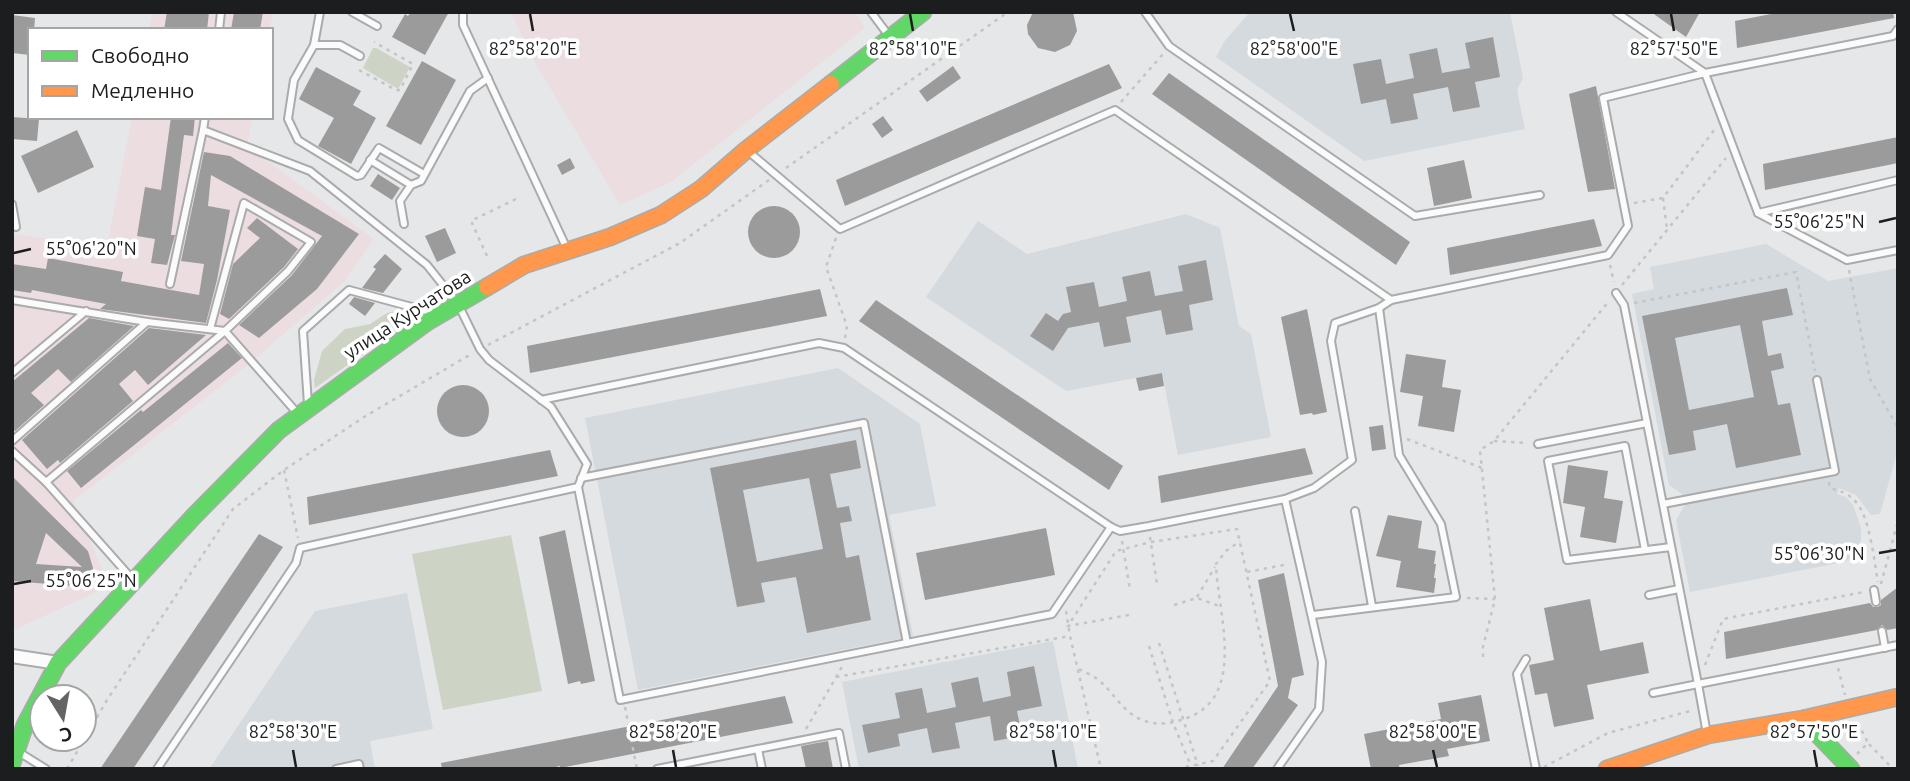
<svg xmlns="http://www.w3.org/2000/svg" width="1910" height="781" viewBox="0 0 1910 781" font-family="Ubuntu,sans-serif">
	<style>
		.built { fill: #d5dade }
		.industrial { fill: #ecdde1 }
		.green { fill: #cdd4c6 }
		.building { fill: #9b9b9c; fill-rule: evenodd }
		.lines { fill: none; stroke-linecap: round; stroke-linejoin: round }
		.lane-casing { stroke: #aaabac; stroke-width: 10 }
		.street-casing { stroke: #aaabac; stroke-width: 16 }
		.fast-casing { stroke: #aaabac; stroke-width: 19 }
		.slow-casing { stroke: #aaabac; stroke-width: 19 }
		.path { stroke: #c4c5c5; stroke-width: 2.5; stroke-dasharray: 3.5 5; stroke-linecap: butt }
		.lane { stroke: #fbfbfc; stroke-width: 6 }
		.street { stroke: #fbfbfc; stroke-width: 12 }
		.fast { stroke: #63d668; stroke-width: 16 }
		.slow { stroke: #ff974d; stroke-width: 16 }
		.ticks { fill: none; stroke: #1c1d1e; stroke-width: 2.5 }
		.labels { text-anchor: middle; stroke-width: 7; stroke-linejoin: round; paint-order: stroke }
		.street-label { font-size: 19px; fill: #1c1d1e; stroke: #fff }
		.ticks-label { font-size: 18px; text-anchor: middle; fill: #1c1d1e; stroke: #fff; stroke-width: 7; stroke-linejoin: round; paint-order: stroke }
	</style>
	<rect width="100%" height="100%" fill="#e6e7e8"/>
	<!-- built -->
	<g class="built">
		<polygon points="1250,12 1510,12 1523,78 1517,90 1525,129 1364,161 1216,57 1224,42"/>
		<polygon points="1186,214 1220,228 1239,326 1251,334 1271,437 1178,455 1162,373 1066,391 926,297 978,221 1027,254"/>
		<polygon points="1766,244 1828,281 1898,268 1898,449 1880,514 1871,515 1856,495 1839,488 1837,494 1846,497 1853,505 1861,528 1861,540 1852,558 1844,562 1690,592 1676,520 1685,505 1683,495 1669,485 1632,294 1654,289 1650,267"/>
		<polygon points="838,368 920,424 936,506 889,515 913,636 638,690 585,418"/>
		<polygon points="407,593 433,729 370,741 375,769 209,769 315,611"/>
		<polygon points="1053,641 1078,769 859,769 842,682"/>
	</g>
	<!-- industrial -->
	<g class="industrial">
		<polygon points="153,12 273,12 269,30 149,30"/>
		<polygon points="511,12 855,12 865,28 671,182 620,205 530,54"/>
		<polygon points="132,117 252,117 247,146 374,239 343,283 239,372 73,501 109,586 12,631 12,234 107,246"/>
	</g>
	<!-- green -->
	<g class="green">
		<polygon points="373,48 376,48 410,67 398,89 363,68"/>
		<polygon points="403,309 415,317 315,388 314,380 322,351 345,329 370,324 387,313"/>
		<polygon points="511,535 542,691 443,710 412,554"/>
	</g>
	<!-- building -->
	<g class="building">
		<polygon points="167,12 209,12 207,30 164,30"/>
		<polygon points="234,12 263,12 260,30 231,30"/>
		<polygon points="411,12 449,12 425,55 392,37 405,14 408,16"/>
		<polygon points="1033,12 1073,12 1077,31 1070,45 1055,52 1038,48 1028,34 1027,25"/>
		<polygon points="1651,12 1700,12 1686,37"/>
		<polygon points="1781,12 1893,12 1894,18 1737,48 1735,21"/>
		<polygon points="12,15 35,18 34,30 30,30 30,55 12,53"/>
		<polygon points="1493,37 1500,77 1475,82 1480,107 1453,112 1448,87 1413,94 1418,119 1391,124 1386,99 1361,104 1353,64 1381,59 1386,84 1414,78 1409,54 1437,48 1442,73 1470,68 1465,43"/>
		<polygon points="422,61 456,80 421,145 386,126"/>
		<polygon points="1109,64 1122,88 845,206 836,180"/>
		<polygon points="953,66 961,78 927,102 919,91"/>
		<polygon points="316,67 361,91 353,105 376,118 351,164 318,146 334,118 299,99"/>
		<polygon points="1169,73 1410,242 1396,265 1152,94"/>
		<polygon points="1596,86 1615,189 1588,192 1569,94"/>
		<polygon points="883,116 893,130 882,138 872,124"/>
		<polygon points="12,117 39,119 37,141 12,139"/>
		<polygon points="171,117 195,117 193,136 184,135 171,235 175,235 167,265 151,263 155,239 137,236 145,187 161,190"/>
		<polygon points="77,130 94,167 38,193 21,156"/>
		<polygon points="1898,137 1898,163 1765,190 1763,164"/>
		<polygon points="204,152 230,156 359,234 317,289 259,338 239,325 292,275 322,236 211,175 208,206 230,210 217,280 206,323 100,309 106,304 32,290 31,293 12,290 12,264 46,269 48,258 123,272 121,281 199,295 204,264 181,261"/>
		<polygon points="570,158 575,168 562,175 557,165"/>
		<polygon points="1464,160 1472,198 1434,206 1427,168"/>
		<polygon points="378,174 400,188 392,200 370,186"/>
		<circle cx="774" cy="232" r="26"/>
		<polygon points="257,218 298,249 284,267 229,319 220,314 233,264 260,238 247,228"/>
		<polygon points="1594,219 1602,246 1450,275 1447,248"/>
		<polygon points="445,228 456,253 437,262 425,236"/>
		<polygon points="385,254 402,269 383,293 362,288 376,269 373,267"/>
		<polygon points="1206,260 1213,300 1189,305 1193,330 1166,335 1161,310 1126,317 1131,342 1104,347 1099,322 1068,328 1053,351 1030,336 1046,313 1058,321 1063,314 1071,312 1066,287 1094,282 1099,307 1127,301 1122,277 1150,271 1155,296 1183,291 1178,266"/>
		<path d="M1787,288L1793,315L1762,321L1768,356L1781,353L1784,368L1771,371L1778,405L1790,403L1801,455L1736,468L1727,424L1693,431L1696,450L1669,455L1642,316ZM1740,325L1754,397L1689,410L1675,338Z"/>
		<polygon points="820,289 827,316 530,373 527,346"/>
		<polygon points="354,297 375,303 365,316 349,304"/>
		<polygon points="876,300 1123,466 1109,490 859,321"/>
		<polygon points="1307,309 1327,412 1313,415 1312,413 1300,415 1281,317"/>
		<polygon points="89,318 134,326 71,382 58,369 31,393 44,405 15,431 12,428 12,382"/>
		<polygon points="149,328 206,335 148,385 135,370 119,384 133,401 60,463 58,460 47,469 22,440"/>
		<polygon points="228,343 242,358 81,488 67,471 141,410 143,412"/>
		<polygon points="1406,354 1446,360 1442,387 1461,390 1454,432 1418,426 1423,396 1400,392"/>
		<polygon points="1162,373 1164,386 1139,391 1136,378"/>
		<circle cx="463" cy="411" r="26"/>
		<polygon points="1383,425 1386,449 1372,451 1369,427"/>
		<path d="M856,440L861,468L830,474L837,508L849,506L852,521L840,523L846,558L859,555L871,620L807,633L796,577L761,583L765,602L737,607L710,468ZM809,478L823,549L757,562L743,490Z"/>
		<polygon points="1305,448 1313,474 1161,503 1158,476"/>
		<polygon points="550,450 558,476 309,525 307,497"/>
		<polygon points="1568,465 1608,471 1604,498 1623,501 1616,543 1580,537 1585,507 1563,503"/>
		<path d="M12,476L88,551L93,568V579L89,574L78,585L73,586L12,581ZM46,533L82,567L36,564Z"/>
		<polygon points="1388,515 1422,521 1418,548 1436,551 1434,564 1436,564 1434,578 1436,578 1434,593 1396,587 1401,561 1376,556"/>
		<polygon points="1046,528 1055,575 925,600 916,553"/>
		<polygon points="565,530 595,681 581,684 580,681 568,684 539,537"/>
		<polygon points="259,534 283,547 133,769 100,769"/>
		<polygon points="1284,573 1304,675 1292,678 1288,698 1298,705 1252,769 1222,769 1278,686 1258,580"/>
		<polygon points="1898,587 1898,628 1887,630 1882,625 1877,630 1726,659 1724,632 1870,603 1873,607 1878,607 1881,605 1881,600"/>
		<polygon points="1590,599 1600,651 1643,642 1649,673 1587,685 1594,719 1554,727 1547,693 1535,695 1529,665 1554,660 1544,608"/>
		<polygon points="1034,666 1042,706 1017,711 1022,736 994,741 990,716 955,723 960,748 932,753 927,728 898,734 900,746 868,753 862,725 900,718 895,693 922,688 927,713 956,707 951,683 978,677 983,702 1011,696 1007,672"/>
		<polygon points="1481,695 1490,741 1447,749 1449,756 1399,765 1400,769 1371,769 1364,734 1441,719 1438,703"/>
		<polygon points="785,696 793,723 560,768 560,766 546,769 442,769 441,763"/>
		<polygon points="828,741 833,769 806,769 801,746"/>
	</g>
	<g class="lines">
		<defs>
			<g id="lane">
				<polyline points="320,12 314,45 294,80 288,119 298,140 357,176 361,175 379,148 424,174"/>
				<polyline points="352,12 377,26"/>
				<polyline points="463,12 463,25 567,249"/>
				<polyline points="871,12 889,36"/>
				<polyline points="1145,12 1169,46 1415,216 1540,195"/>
				<polyline points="1616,12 1705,73 1758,213"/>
				<polyline points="219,30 221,12"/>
				<polyline points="314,45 340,45 360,56"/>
				<polyline points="749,152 840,229 1115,110 1391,300"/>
				<polyline points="370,160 411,185"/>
				<polyline points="1898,180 1758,213 1847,260 1898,250"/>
				<polyline points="12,204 16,227"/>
				<polyline points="404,224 400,201 411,185 421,181 470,91 488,78"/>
				<polyline points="170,284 203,130"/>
				<polyline points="1616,293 1624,305 1698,684 1653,693"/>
				<polyline points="12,300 147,322 225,331 46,482 12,451"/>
				<polyline points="210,329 244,203 311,242 288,271 225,331 298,414"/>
				<polyline points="12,373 86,311"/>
				<polyline points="541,400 819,343 844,348 1111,527"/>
				<polyline points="308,404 303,331 349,290 434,313"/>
				<polyline points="12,441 147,322"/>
				<polyline points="1538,444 1647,423"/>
				<polyline points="581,478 864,423 907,643"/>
				<polyline points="46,482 133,580"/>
				<polyline points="578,487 620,700 1052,614 1111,527 1120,531 1149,526 1285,499 1314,488 1352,460 1331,341 1335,323 1379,308 1391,300 1608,255 1628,226 1603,98 1705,73 1893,36 1898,29"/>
				<polyline points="1663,504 1835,471 1817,380"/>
				<polyline points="1355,511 1372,606"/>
				<polyline points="1645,550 1625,446 1548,461 1567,560 1671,547"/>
				<polyline points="1874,590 1876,602"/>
				<polyline points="1649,595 1679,589"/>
				<polyline points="1313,615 1456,597 1441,524 1399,455 1379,308"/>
				<polyline points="1882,631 1885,648"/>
				<polyline points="1526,659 1517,674 1536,769"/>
				<polyline points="1707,734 1698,684 1898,645"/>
				<polyline points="758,749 839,733 846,769"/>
				<polyline points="17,751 46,769"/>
				<polyline points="157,769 296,563 300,548 578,487 587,464 551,407 489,360 480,349 458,304 427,265 310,171 203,130 205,117"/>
				<polyline points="336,769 359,764 360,769"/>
				<polyline points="657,769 758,749 762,769"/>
				<polyline points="1277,769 1319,709 1322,662 1285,499"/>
			</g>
			<polyline id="street" points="12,656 58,663"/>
			<g id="fast">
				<polyline points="831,84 923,12"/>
				<polyline points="1803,719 1851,769"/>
				<polyline points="12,763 25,725 58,663 194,516 279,430 427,322 487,287"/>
			</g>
			<g id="slow">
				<polyline points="487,287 524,265 610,237 661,215 701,189 746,150 831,84"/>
				<polyline points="1607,769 1708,735 1803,719 1898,697"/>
			</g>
		</defs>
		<!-- lane casing -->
		<use href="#lane" class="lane-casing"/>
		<!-- street casing -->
		<use href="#street" class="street-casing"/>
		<!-- fast casing -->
		<use href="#fast" class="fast-casing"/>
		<!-- slow casing -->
		<use href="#slow" class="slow-casing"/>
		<!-- path -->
		<g class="path">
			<polyline points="359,70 396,90 400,90 413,64 374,42"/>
			<polyline points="1121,102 1163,54"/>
			<polyline points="786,168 1008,12"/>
			<polyline points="1663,198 1667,229"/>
			<polyline points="1634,203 1663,198 1715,129"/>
			<polyline points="836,238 826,267 847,326 845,338"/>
			<polyline points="487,256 471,221 520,197"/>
			<polyline points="1610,265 1614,282"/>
			<polyline points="1849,270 1870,379 1898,428"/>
			<polyline points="1622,285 1726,158"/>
			<polyline points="1634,303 1796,272 1815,371"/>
			<polyline points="488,345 680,243 769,180"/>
			<polyline points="1407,439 1482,468"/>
			<polyline points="1494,441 1528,443"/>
			<polyline points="284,470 298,538"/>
			<path d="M1829,482L1830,488C1840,491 1848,493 1855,501C1870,516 1874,561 1878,582"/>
			<polyline points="1150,537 1157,584"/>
			<polyline points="1122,541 1130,590"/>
			<polyline points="1247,572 1289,564"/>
			<polyline points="1881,584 1898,521"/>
			<polyline points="1197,597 1215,567"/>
			<polyline points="1467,598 1495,599"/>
			<polyline points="1174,605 1197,598 1222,607"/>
			<polyline points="1066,611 1070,636"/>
			<polyline points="1129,615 1068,626 1116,551 1151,542 1237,529 1270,681 1213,761 1177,769"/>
			<polyline points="1159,643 1198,766"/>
			<polyline points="1149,646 1173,723 1191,766"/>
			<polyline points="1483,657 1483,647 1495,599 1480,450 1494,441 1609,301"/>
			<polyline points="1705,665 1723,619 1864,592"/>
			<polyline points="1838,668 1845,695"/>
			<path d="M1079,669C1087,673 1096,677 1102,683C1116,696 1125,715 1145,721C1159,726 1173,723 1187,718C1248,696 1217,610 1216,564L1226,551L1240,541"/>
			<polyline points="836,677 1070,636 1101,769"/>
			<polyline points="625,707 629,728"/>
			<polyline points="1858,723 1868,743"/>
			<polyline points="806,729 843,665"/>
			<polyline points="631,739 637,769"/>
			<polyline points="1857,754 1868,743 1893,769"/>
			<polyline points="1544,767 1608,733 1694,710"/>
			<polyline points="67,769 107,700 233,509 284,470 364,417 473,353"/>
		</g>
		<!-- lane -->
		<use href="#lane" class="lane"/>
		<!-- street -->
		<use href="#street" class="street"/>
		<!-- fast -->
		<use href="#fast" class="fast"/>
		<!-- slow -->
		<use href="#slow" class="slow"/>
	</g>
	<!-- ticks -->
	<path class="ticks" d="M530,14L533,31M910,14L913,31M1290,14L1294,31M1671,14L1674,31M1879,222L1896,218M14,253L31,249M1879,553L1896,550M14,584L31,581M293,750L296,767M673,750L676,767M1053,750L1056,767M1433,750L1437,767M1814,750L1817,767"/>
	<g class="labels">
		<!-- street labels -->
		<g class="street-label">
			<text transform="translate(407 314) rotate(-33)" y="7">улица Курчатова</text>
		</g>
	</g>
	<g class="ticks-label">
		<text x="533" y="55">82°58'20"E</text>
		<text x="913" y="55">82°58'10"E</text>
		<text x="1294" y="55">82°58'00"E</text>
		<text x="1674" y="55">82°57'50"E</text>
		<text x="1819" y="228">55°06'25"N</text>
		<text x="91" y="255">55°06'20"N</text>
		<text x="1819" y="560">55°06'30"N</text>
		<text x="91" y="587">55°06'25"N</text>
		<text x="293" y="738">82°58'30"E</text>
		<text x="673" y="738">82°58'20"E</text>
		<text x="1053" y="738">82°58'10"E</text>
		<text x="1433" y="738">82°58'00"E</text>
		<text x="1814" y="738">82°57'50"E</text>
	</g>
	<!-- border -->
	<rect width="1910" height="781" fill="none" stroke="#1c1d1e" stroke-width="28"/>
	<!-- legend -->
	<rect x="28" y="28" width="245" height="91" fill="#ffffff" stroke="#a4a5a5" stroke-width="2"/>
	<rect x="42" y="51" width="35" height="10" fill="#63d668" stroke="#a4a5a5" stroke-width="2"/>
	<text x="91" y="63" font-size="21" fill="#1c1d1e">Свободно</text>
	<rect x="42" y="86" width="35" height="10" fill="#ff974d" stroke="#a4a5a5" stroke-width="2"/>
	<text x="91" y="98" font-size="21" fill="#1c1d1e">Медленно</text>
	<!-- north arrow -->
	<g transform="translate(63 718) rotate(169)"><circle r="33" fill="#ffffff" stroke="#a4a5a5" stroke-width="2"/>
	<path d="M0-5L12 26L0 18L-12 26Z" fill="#636465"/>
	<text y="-10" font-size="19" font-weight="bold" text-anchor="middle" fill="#1c1d1e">С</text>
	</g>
</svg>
